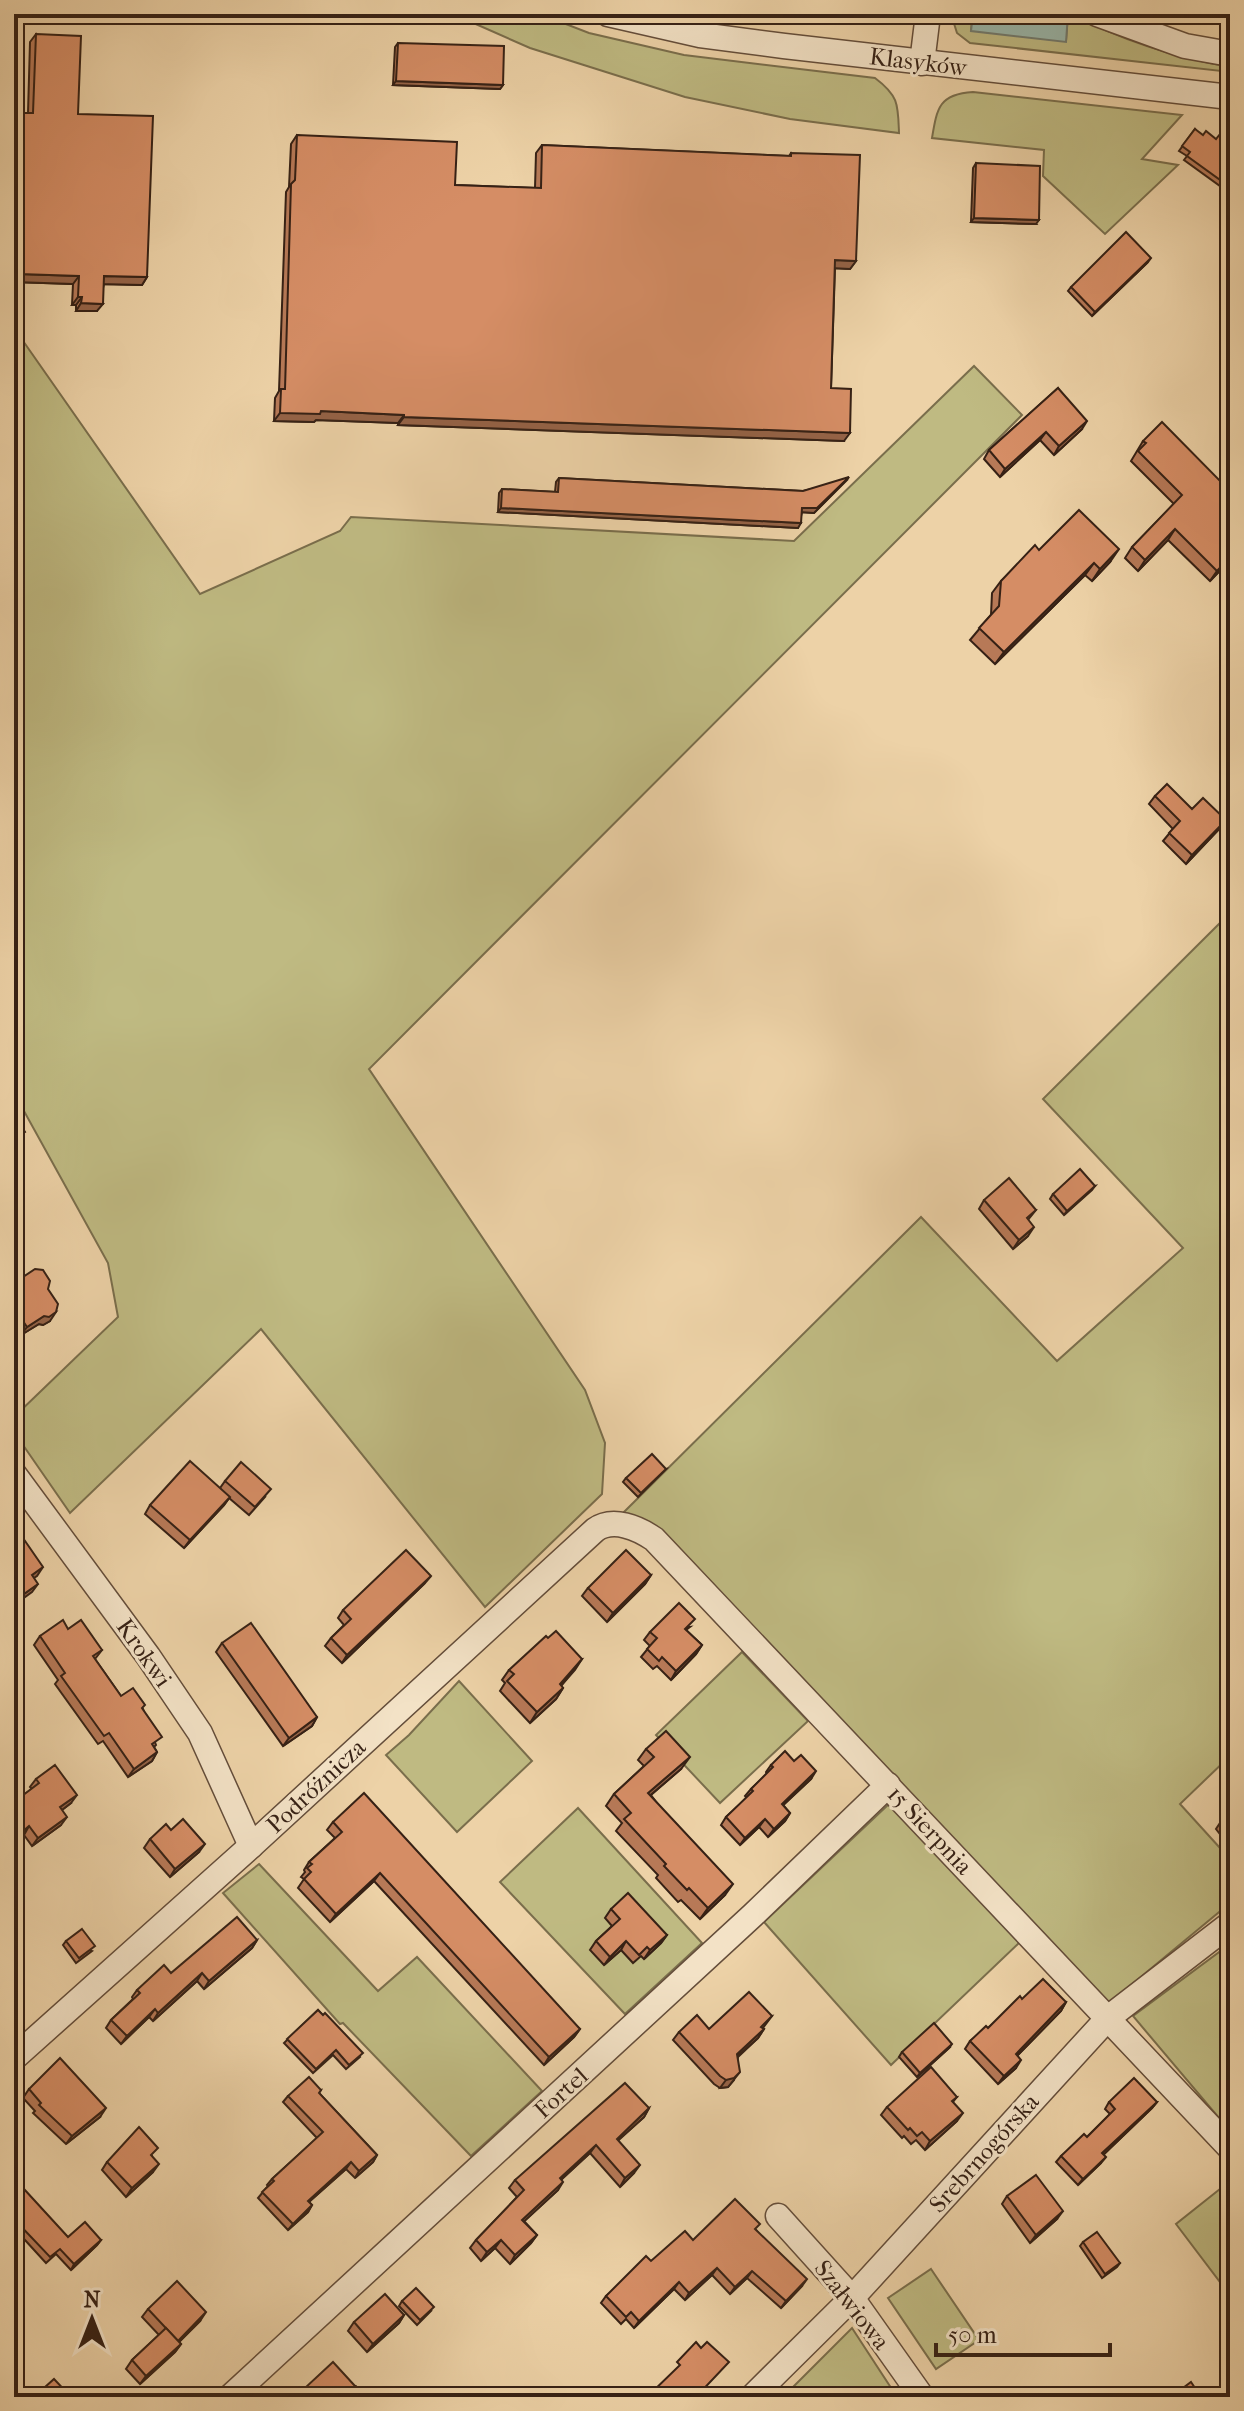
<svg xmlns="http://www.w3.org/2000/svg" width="1244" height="2411" viewBox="0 0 1244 2411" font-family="'IM FELL French Canon',serif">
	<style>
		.green { fill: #bfba82; stroke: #7a6e4c; stroke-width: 2 }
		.water { fill: #99b7ab; stroke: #717b6f; stroke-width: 2 }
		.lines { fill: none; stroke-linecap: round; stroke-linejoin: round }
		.minor-casing { stroke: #644d3a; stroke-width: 27 }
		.minor { stroke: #f3e2c6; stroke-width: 24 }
		.wall { fill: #b77957; stroke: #362115; stroke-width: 2 }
		.shaded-wall { fill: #956347; stroke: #362115; stroke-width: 2 }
		.building { fill: #d58d65; stroke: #362115; stroke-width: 2 }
		.labels { text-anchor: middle; stroke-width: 6; stroke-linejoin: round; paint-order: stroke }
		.street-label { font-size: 24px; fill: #362115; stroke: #f3e2c6 }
	</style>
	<rect width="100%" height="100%" fill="#edd2a7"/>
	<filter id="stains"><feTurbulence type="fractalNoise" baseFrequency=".0025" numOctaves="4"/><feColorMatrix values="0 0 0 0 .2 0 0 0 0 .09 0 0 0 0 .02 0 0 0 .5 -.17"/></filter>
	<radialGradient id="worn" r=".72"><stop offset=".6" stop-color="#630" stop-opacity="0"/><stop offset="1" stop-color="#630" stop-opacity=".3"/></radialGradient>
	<!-- green -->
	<g class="green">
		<path d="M453,14H540L589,33L684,55L875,78C899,96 898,105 899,133L790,119L685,97L530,48Z"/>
		<path d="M951,14H973L971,30L1066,41L1068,14H1072C1121,40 1175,57 1230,67V72L970,43L957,33Z"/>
		<path d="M973,92L1182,115L1142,159L1178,165L1105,234L1043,176L1044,150L932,138C937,108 939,94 973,92Z"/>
		<polygon points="14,328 200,594 340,531 351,517 794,541 974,366 1022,415 369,1069 585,1390 605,1443 602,1494 485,1607 261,1329 70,1513 14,1432 14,1417 118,1317 108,1263 14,1093"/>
		<polygon points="1230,913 1230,1756 1180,1804 1230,1859 1230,1903 1107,2005 649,1524 623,1513 921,1217 1057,1361 1183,1248 1043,1099"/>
		<polygon points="742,1652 808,1721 720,1803 656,1735"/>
		<polygon points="459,1681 532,1761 457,1832 386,1755 409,1735"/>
		<polygon points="890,1803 1020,1942 891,2065 764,1922"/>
		<polygon points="578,1808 702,1943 625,2014 500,1882"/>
		<polygon points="259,1864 378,1991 417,1957 542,2091 471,2156 343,2023 340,2024 223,1893"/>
		<polygon points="1230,1944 1230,2131 1133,2016"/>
		<polygon points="1230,2181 1230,2293 1229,2294 1176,2224"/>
		<polygon points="931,2269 979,2340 936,2369 888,2298"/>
		<polygon points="852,2328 897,2397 783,2397"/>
	</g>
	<!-- water -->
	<polygon class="water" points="973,14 1068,14 1066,42 971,31"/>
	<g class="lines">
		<defs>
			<g id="minor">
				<polyline points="608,14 700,35 784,46 1230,97"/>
				<polyline points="1097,14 1185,46 1230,54"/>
				<polyline points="922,63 928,14"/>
				<polyline points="14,1474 148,1656 200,1733 251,1846"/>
				<path d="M14,2058L251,1846L595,1530C613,1517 638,1528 654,1539L1230,2148"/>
				<polyline points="778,2216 852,2298 922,2397"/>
				<polyline points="230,2397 753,1915 888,1785"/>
				<polyline points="752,2397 852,2298 1108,2018 1230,1924"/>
			</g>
		</defs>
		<!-- minor casing -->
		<use href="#minor" class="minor-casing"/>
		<!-- minor -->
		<use href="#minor" class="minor"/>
	</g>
	<!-- wall -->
	<g class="wall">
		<polygon points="36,34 78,114 147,277 142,285 104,284 97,311 76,311 76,305 72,305 73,284 14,282 19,120 24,113 28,113 30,42"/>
		<polygon points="398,43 503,85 500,89 393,85 395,47"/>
		<polygon points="1195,129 1230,172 1220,186 1184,160 1187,156 1179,151"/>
		<polygon points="297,135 455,185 535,188 536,153 542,145 789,156 791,153 856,261 850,269 835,268 831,388 844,441 398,425 398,423 316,420 314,422 274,421 275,398 279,391 286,192 289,187 291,144"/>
		<polygon points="976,163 1036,224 971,222 973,168"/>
		<polygon points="1148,262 1092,316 1068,291 1071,287"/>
		<polygon points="1058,388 1082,429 1054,455 1040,440 1000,477 984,459 989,450"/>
		<polygon points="1143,441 1222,483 1230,476 1230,560 1210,581 1168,540 1138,571 1125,558 1132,547 1174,504 1131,461"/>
		<polygon points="559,478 803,491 846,481 814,513 802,512 798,528 498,512 499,493 502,489 555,492 556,482"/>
		<polygon points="1039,550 1110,562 1092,581 1085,575 995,664 970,640 991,615 992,593 1001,581"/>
		<polygon points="1155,796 1226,820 1220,828 1186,864 1163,841 1173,829 1149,804"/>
		<polygon points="1095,1186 1064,1215 1050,1199 1053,1194"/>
		<polygon points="984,1200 1036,1210 1028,1220 1028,1236 1013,1249 979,1209"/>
		<polygon points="14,1283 48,1289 50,1321 43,1325 39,1324 21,1335 15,1326 14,1327"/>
		<polygon points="666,1469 638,1497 623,1482 626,1478"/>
		<polygon points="225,1481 265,1497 249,1515 229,1498 224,1505 184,1548 145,1514 150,1505 220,1488"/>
		<polygon points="651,1575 645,1584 607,1622 582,1596 588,1588"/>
		<polygon points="425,1583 342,1663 325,1646 331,1638 344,1625 338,1618 343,1610"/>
		<polygon points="690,1627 686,1630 702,1645 696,1654 671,1680 657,1666 653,1669 641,1657 650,1646 644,1640 650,1632"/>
		<polygon points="68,1629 102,1650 95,1659 121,1696 143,1709 156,1745 154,1747 157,1752 152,1761 128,1777 103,1741 98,1744 55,1684 58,1680 34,1645 40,1636"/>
		<polygon points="222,1643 317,1717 312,1726 283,1746 216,1652"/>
		<polygon points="582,1659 561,1686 563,1688 556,1699 530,1723 500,1691 505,1683 502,1680 509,1670"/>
		<polygon points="646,1749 681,1769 651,1795 725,1895 700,1919 681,1900 678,1902 656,1878 658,1875 616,1831 622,1823 606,1806 614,1794 644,1766 638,1760"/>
		<polygon points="771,1765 811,1779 783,1805 790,1813 785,1821 768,1837 759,1827 740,1845 721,1825 726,1817 747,1798 745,1796 751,1789 767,1774 766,1772"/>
		<polygon points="36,1779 71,1803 62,1810 61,1825 32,1846 24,1835 15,1841 14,1839 14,1802 32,1789 30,1787"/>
		<polygon points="1230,1812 1230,1847 1216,1829 1224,1817"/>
		<polygon points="333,1822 580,2029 574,2037 544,2065 374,1881 330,1922 298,1888 304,1879 301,1877 305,1872 304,1870 309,1862 335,1838 327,1830"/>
		<polygon points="171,1830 199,1852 170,1877 144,1848 150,1839"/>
		<polygon points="611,1909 667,1935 661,1943 644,1959 641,1956 633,1963 621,1950 604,1965 590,1950 596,1941 612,1926 605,1918"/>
		<polygon points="257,1940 252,1948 204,1989 197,1981 153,2021 149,2017 121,2044 106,2028 111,2020 133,1999 132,1997 137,1990 171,1973"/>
		<polygon points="66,1941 92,1951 76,1963 63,1945"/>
		<polygon points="1022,1999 1066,2002 1061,2011 1017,2056 1016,2068 998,2084 965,2049 970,2041 988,2028"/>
		<polygon points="318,2010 360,2057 346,2069 333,2055 313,2073 284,2043"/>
		<polygon points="772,2016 763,2028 764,2029 758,2038 738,2057 734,2080 728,2087 720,2088 714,2084 673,2040 679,2032 709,2029"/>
		<polygon points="949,2048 917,2077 899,2057 902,2052"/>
		<polygon points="29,2089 100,2117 66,2144 33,2113 35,2111 23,2098"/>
		<polygon points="321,2090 319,2093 377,2155 373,2162 355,2178 346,2169 309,2202 312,2205 308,2212 288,2230 258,2198 268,2186 267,2185 272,2179 317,2138 283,2102 288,2096"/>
		<polygon points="957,2097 953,2102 957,2121 925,2150 916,2140 911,2144 904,2136 902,2138 881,2115 887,2107"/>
		<polygon points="1109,2102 1157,2102 1152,2108 1104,2154 1101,2163 1078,2185 1056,2162 1061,2156 1087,2137 1110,2114 1105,2109"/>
		<polygon points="649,2108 644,2117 618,2140 634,2173 620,2187 590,2153 561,2180 558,2190 524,2221 537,2235 531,2243 510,2264 495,2248 481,2261 470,2248 476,2240 517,2197 509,2188 515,2180"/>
		<polygon points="152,2156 153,2172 126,2197 102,2170 107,2162"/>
		<polygon points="1007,2196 1057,2219 1030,2243 1002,2204"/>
		<polygon points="14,2199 68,2237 101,2240 97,2245 71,2270 56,2254 46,2263 14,2228"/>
		<polygon points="756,2230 802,2286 781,2308 747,2278 730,2294 712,2275 685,2300 674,2289 634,2328 626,2319 621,2324 601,2303 606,2296 651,2261 693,2240"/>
		<polygon points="1083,2242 1120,2263 1117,2267 1102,2278 1080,2246"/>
		<polygon points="402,2301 431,2311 417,2325 399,2306"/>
		<polygon points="148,2309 200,2321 179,2342 181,2344 175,2352 140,2384 126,2369 132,2360 159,2335 142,2317"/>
		<polygon points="404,2315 399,2323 367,2352 348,2331 354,2322"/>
		<polygon points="355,2386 347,2396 348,2397 301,2397 300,2396 306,2387"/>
	</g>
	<!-- shaded-wall -->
	<g class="shaded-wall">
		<polygon points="396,81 503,85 500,89 393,85"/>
		<polygon points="974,218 1039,220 1036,224 971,222"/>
		<polygon points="1151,258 1148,262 1092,316 1095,312"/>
		<polygon points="835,260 856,261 850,269 830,268"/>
		<polygon points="19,274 79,276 73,284 14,282"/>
		<polygon points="104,276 147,277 142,285 98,284"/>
		<polygon points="78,297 82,297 76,305 72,305"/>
		<polygon points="81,303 103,304 97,311 76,311"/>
		<polygon points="321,411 404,415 398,423 316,420 314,422 274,421 280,413"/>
		<polygon points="404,417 850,433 844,441 398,425"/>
		<polygon points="1087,421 1082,429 1054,455 1059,446"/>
		<polygon points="1046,432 1040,440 1000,477 1005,469"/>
		<polygon points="849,477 814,513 799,512 802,508"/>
		<polygon points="501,508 801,523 798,528 498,512"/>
		<polygon points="1175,529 1168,540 1138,571 1145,560"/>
		<polygon points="1119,549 1110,562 1092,581 1100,569"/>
		<polygon points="1230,557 1230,560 1210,581 1217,571"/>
		<polygon points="1094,563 1085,575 995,664 1004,652"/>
		<polygon points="1226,820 1220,828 1186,864 1192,855"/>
		<polygon points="1095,1186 1092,1190 1064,1215 1067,1211"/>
		<polygon points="1034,1227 1028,1236 1013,1249 1019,1240"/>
		<polygon points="56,1312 50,1321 43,1325 39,1324 21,1335 27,1327 44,1316"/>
		<polygon points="230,1497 224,1505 184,1548 190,1540"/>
		<polygon points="43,1567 37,1576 26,1583 32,1575"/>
		<polygon points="651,1575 645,1584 607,1622 613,1613"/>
		<polygon points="431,1576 425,1583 342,1663 347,1655"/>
		<polygon points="38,1584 32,1592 14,1605 14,1601"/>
		<polygon points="702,1645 696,1654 671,1680 676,1671"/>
		<polygon points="582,1659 575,1670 553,1695 560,1684"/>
		<polygon points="563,1688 556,1699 530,1723 537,1712"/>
		<polygon points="317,1717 312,1726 283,1746 289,1738"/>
		<polygon points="157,1752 152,1761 128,1777 134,1769"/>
		<polygon points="690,1757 681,1769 640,1804 648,1793"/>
		<polygon points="816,1771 811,1779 776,1812 782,1804"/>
		<polygon points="77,1795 71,1803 54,1816 60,1807"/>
		<polygon points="790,1813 785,1821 768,1837 774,1829"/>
		<polygon points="67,1817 61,1825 32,1846 38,1838"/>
		<polygon points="765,1819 759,1827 740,1845 745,1838"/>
		<polygon points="29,1826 24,1835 15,1841 21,1833"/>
		<polygon points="205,1844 199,1852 170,1877 175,1869"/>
		<polygon points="380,1873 374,1881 330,1922 336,1914"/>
		<polygon points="733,1884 725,1895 700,1919 708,1908"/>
		<polygon points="667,1935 661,1943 644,1959 650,1950"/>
		<polygon points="257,1940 252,1948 204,1989 209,1981"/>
		<polygon points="626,1941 621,1950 604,1965 610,1957"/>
		<polygon points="202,1973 197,1981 153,2021 158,2013"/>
		<polygon points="1066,2002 1061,2011 1010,2063 1016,2054"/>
		<polygon points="155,2009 149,2017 121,2044 127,2036"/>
		<polygon points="580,2029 574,2037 544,2065 549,2057"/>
		<polygon points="764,2029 758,2038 731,2062 737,2054"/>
		<polygon points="952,2044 949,2048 917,2077 920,2073"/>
		<polygon points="1021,2060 1016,2068 998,2084 1004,2076"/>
		<polygon points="740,2072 728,2087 720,2088 726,2080"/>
		<polygon points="1157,2102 1152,2108 1098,2160 1102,2153"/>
		<polygon points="106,2108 100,2117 66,2144 72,2136"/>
		<polygon points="649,2108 644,2117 611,2147 617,2139"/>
		<polygon points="963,2113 957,2121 925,2150 930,2141"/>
		<polygon points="596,2145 590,2153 554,2186 560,2178"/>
		<polygon points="377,2155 373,2162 355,2178 359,2171"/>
		<polygon points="1106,2157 1101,2163 1078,2185 1083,2179"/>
		<polygon points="351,2162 346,2169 303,2207 308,2201"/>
		<polygon points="159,2164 153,2172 126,2197 132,2188"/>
		<polygon points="640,2165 634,2173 620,2187 625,2178"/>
		<polygon points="563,2182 558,2190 517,2228 522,2220"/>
		<polygon points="312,2205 308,2212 288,2230 293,2224"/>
		<polygon points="1063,2211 1057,2219 1030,2243 1036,2235"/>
		<polygon points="537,2235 531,2243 510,2264 515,2255"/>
		<polygon points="101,2240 97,2245 71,2270 74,2264"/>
		<polygon points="501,2240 495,2248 481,2261 487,2252"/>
		<polygon points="717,2268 712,2275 685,2300 689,2293"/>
		<polygon points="752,2271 747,2278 730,2294 735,2287"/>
		<polygon points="807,2279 802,2286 781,2308 786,2301"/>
		<polygon points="679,2282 674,2289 634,2328 639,2321"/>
		<polygon points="206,2312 200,2321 172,2349 178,2341"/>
		<polygon points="404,2315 399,2323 367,2352 373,2344"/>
		<polygon points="181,2344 175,2352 140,2384 146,2376"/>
	</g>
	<!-- building -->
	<g class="building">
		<polygon points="36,34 81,36 78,114 153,116 147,277 104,276 103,304 81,303 82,297 78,297 79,276 19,274 24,113 33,113"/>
		<polygon points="398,43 504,46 503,85 396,81"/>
		<polygon points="1195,129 1203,135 1206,131 1216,139 1220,134 1230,141 1230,172 1223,182 1187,156 1190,152 1182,146"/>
		<polygon points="297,135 457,142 455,185 541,188 542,145 791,156 791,153 860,155 856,261 835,260 831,388 851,389 850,433 404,417 404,415 321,411 320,414 280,413 281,389 285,389 291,184 295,180"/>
		<polygon points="976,163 1040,166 1039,220 974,218"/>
		<polygon points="1126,232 1151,258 1095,312 1071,287"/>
		<polygon points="1058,388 1087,421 1059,446 1046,432 1005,469 989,450"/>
		<polygon points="1162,422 1222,483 1230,476 1230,557 1217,571 1175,529 1145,560 1132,547 1182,495 1138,451 1146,443 1143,441"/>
		<polygon points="849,477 817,508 802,508 801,523 501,508 502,489 558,492 559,478 803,491"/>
		<polygon points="1079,510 1119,549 1100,569 1094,563 1004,652 979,628 999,606 1001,581 1035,545 1039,550"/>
		<polygon points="1167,784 1192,809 1203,798 1226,820 1192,855 1169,833 1180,821 1155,796"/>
		<polygon points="14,1115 25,1132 14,1139"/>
		<polygon points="1080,1169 1095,1186 1067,1211 1053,1194"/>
		<polygon points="1009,1178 1036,1210 1027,1218 1034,1227 1019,1240 984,1200"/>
		<polygon points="35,1269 43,1270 50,1281 48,1289 58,1304 56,1312 49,1317 44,1316 27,1327 21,1318 15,1321 14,1320 14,1283"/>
		<polygon points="652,1454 666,1469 641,1493 626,1478"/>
		<polygon points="190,1461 230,1497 190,1540 150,1505"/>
		<polygon points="241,1462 271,1489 255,1507 225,1481"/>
		<polygon points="23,1538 43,1567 32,1575 38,1584 14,1601 14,1544"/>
		<polygon points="406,1550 431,1576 347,1655 331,1638 351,1619 343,1610"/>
		<polygon points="626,1550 651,1575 613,1613 588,1588"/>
		<polygon points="679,1603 695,1619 685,1629 702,1645 676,1671 662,1657 659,1661 647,1649 657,1638 650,1632"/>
		<polygon points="63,1620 68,1629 81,1620 102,1650 93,1656 121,1696 133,1688 145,1705 142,1708 162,1737 152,1744 157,1752 134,1769 109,1733 104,1736 61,1676 65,1673 40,1636"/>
		<polygon points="251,1623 317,1717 289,1738 222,1643"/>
		<polygon points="556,1631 582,1659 560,1684 563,1688 537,1712 507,1681 514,1674 509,1670 546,1636 548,1638"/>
		<polygon points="14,1707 19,1714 14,1718"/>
		<polygon points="666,1731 690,1757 648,1793 733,1884 708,1908 689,1888 687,1890 664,1866 666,1864 624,1819 631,1813 614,1794 654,1757 646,1749"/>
		<polygon points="785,1751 794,1761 801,1755 816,1771 782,1804 790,1813 774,1829 765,1819 745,1838 726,1817 753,1791 751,1789 773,1767 771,1765"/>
		<polygon points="55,1765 77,1795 60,1807 67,1817 38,1838 29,1826 21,1833 14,1823 14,1802 39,1783 36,1779"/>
		<polygon points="364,1793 580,2029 549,2057 380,1873 336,1914 304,1879 311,1872 307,1868 312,1864 309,1862 342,1832 333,1822"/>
		<polygon points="1230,1812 1230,1824 1224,1817"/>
		<polygon points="183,1819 205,1844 175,1869 150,1839 166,1824 171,1830"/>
		<polygon points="628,1893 667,1935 650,1950 647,1947 639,1955 626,1941 610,1957 596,1941 620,1919 611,1909"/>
		<polygon points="237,1917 257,1940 209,1981 202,1973 158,2013 155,2009 127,2036 111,2020 140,1993 137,1990 164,1965 171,1973"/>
		<polygon points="82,1929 95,1946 79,1958 66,1941"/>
		<polygon points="1043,1979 1066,2002 1016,2054 1021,2060 1004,2076 970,2041 986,2026 988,2028 1020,1996 1022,1999"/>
		<polygon points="14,1991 21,2000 14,2005"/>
		<polygon points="749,1992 772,2016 761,2027 764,2029 737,2054 740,2072 734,2078 726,2080 720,2076 679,2032 697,2015 709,2029"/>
		<polygon points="318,2010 323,2015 325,2013 363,2053 349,2065 336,2050 316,2069 287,2039"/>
		<polygon points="934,2023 952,2044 920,2073 902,2052"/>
		<polygon points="60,2058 106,2108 72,2136 39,2105 41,2103 29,2089"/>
		<polygon points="931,2067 957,2097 952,2101 963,2113 930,2141 922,2132 917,2136 910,2128 908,2130 887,2107"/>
		<polygon points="309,2077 321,2090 319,2093 377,2155 359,2171 351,2162 308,2201 312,2205 293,2224 262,2192 274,2181 272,2179 323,2132 288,2096"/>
		<polygon points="1134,2078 1157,2102 1102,2153 1106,2157 1083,2179 1061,2156 1084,2134 1087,2137 1115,2109 1109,2102"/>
		<polygon points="625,2083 649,2108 617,2139 640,2165 625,2178 596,2145 560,2178 563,2182 522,2220 537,2235 515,2255 501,2240 487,2252 476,2240 524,2190 515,2180"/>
		<polygon points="139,2127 158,2148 151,2155 159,2164 132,2188 107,2162"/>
		<polygon points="1036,2175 1063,2211 1036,2235 1007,2196"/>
		<polygon points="24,2189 68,2237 85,2222 101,2240 74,2264 60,2249 50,2257 14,2219 14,2199"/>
		<polygon points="735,2199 760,2224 755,2229 807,2279 786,2301 752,2271 735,2287 717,2268 689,2293 679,2282 639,2321 631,2312 626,2317 606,2296 646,2256 651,2261 685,2231 693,2240"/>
		<polygon points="1097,2232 1120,2263 1105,2274 1083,2242"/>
		<polygon points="177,2281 206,2312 178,2341 148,2309"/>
		<polygon points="416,2288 434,2307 420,2320 402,2301"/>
		<polygon points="385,2294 404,2315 373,2344 354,2322"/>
		<polygon points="166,2328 181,2344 146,2376 132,2360"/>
		<polygon points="696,2342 701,2348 707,2342 729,2362 696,2397 647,2397 680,2365 677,2362"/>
		<polygon points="333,2362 355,2386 346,2394 348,2397 314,2397 306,2387"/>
		<polygon points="54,2379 71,2397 34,2397"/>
		<polygon points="1191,2382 1201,2397 1171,2397"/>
		<polygon points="146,2388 154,2397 136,2397"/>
	</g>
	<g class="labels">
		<!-- street labels -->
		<g class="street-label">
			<text transform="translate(918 62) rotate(7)" y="8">Klasyków</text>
			<text transform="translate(144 1653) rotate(55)" y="8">Krokwi</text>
			<text transform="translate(316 1786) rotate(-43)" y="8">Podróżnicza</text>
			<text transform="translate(930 1830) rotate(47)" y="8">15 Sierpnia</text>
			<text transform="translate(561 2093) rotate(-42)" y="8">Fortel</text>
			<text transform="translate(984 2153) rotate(-48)" y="8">Srebrnogórska</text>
			<text transform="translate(852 2305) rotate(52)" y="8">Szałwiowa</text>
		</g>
	</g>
	<!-- margin -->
	<rect width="1244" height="2411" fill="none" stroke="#edd2a7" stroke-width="48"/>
	<rect x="16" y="16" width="1212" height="2379" fill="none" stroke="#362115" stroke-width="4"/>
	<rect x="24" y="24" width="1196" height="2363" fill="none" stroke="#362115" stroke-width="2"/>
	<!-- north arrow -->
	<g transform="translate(92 2319)" stroke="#f3e2c6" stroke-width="6" paint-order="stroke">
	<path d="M0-6L14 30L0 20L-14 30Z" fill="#362115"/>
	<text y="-12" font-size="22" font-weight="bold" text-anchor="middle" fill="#362115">N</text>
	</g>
	<!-- scale -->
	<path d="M936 2343v12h174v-12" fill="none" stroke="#362115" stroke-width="4"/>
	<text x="948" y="2343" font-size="24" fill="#362115" stroke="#f3e2c6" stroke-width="6" paint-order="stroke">50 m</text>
	<rect width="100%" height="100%" filter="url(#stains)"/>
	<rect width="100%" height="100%" fill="url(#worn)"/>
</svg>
